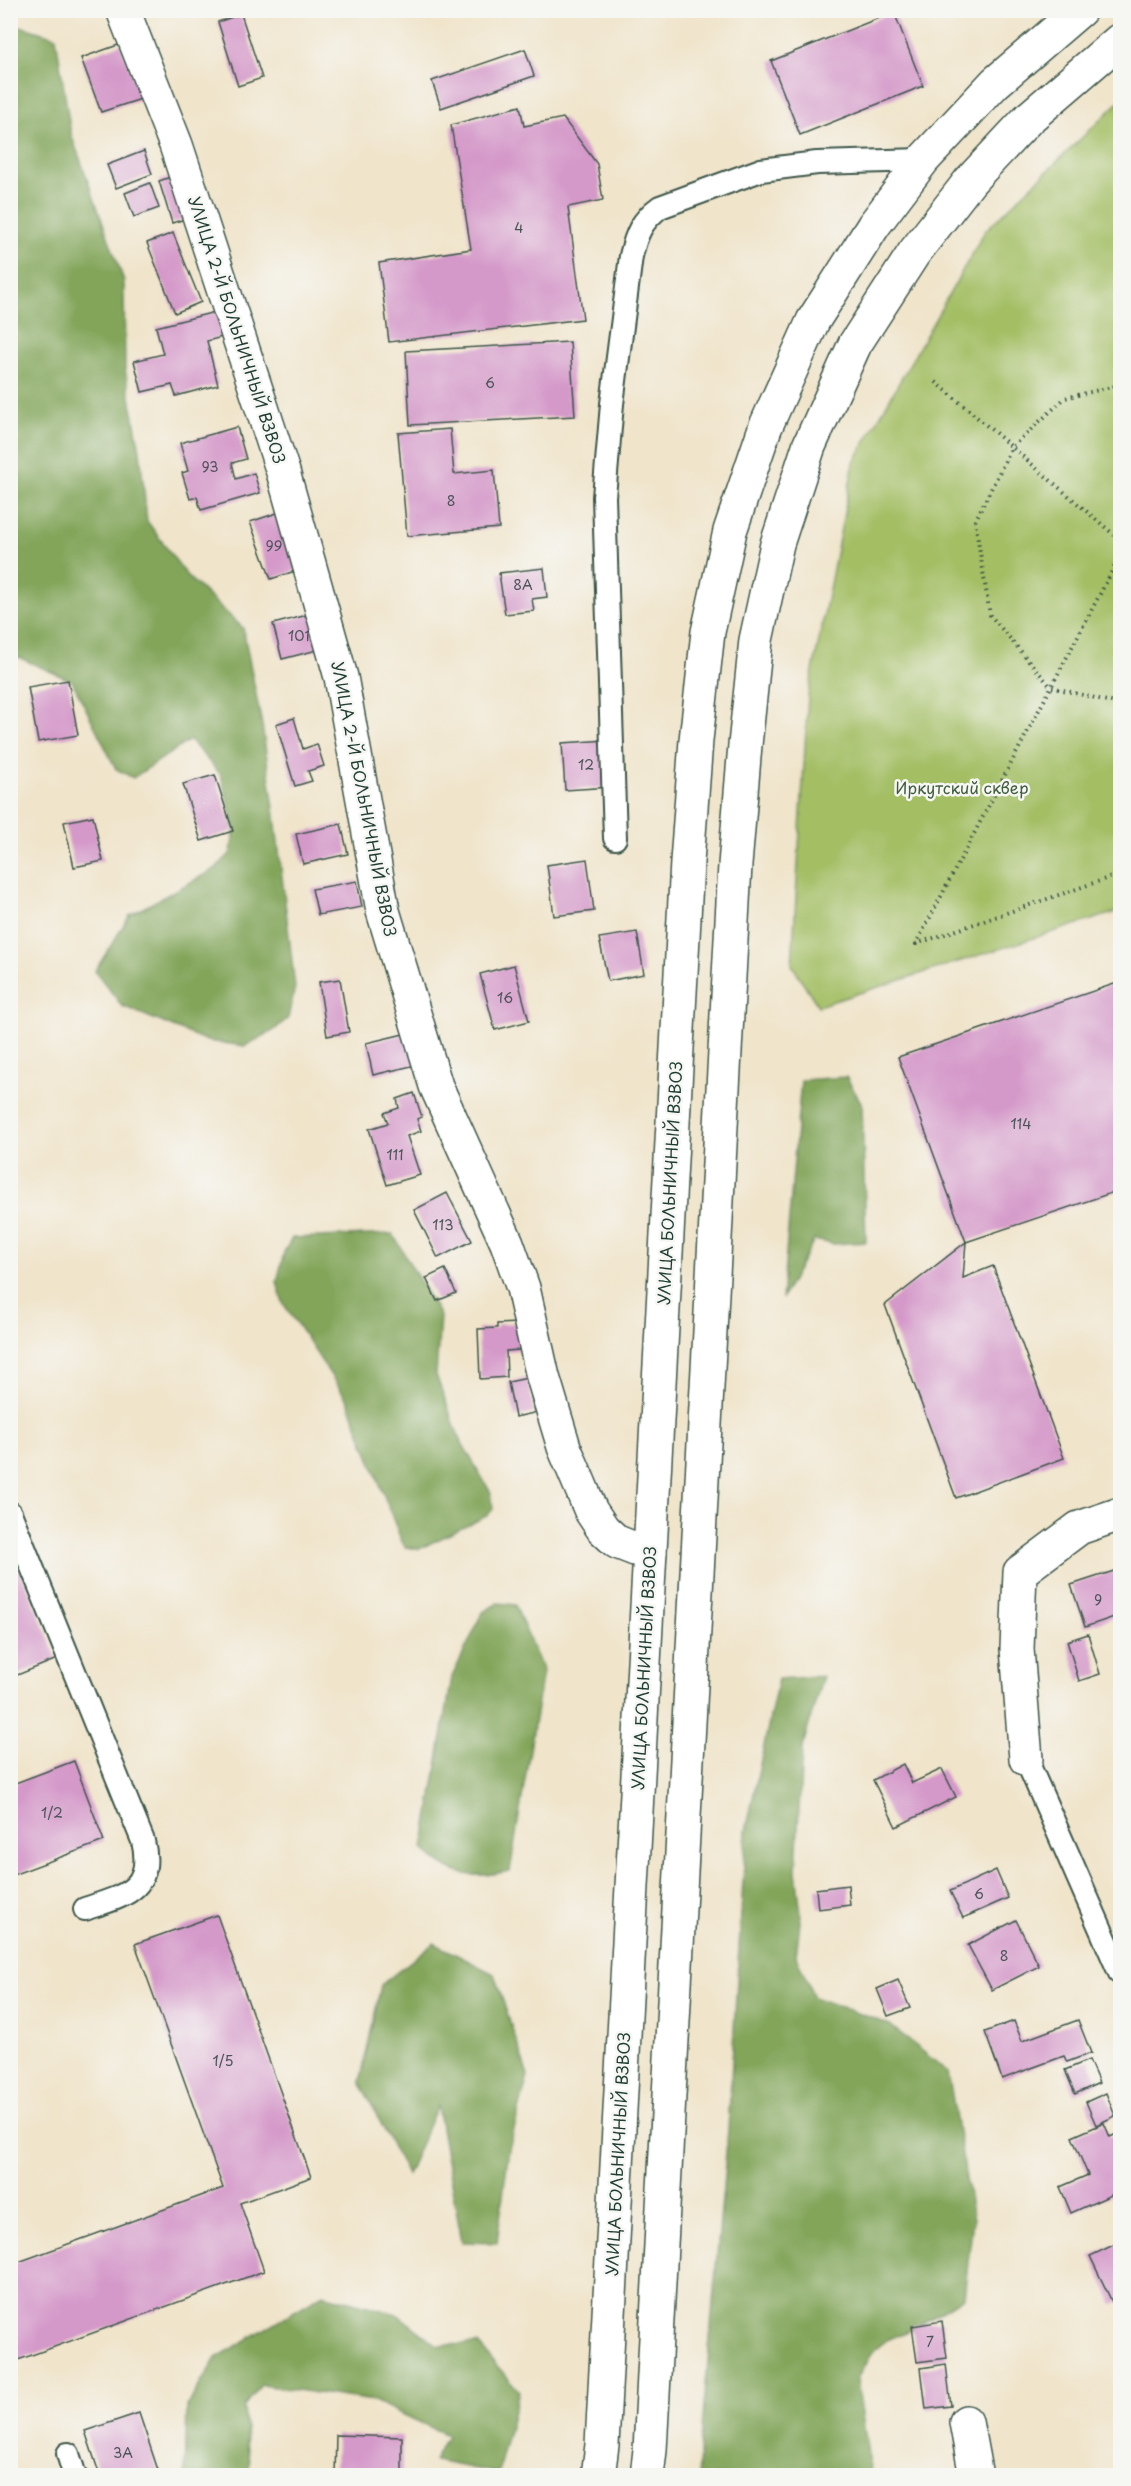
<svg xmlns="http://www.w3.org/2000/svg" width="1131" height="2486" viewBox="0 0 1131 2486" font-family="'Playpen Sans',sans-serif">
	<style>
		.green { fill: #a3be64; stroke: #617e4c; stroke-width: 1.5 }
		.forest { fill: #82a55a; stroke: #507147; stroke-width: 1.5 }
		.building { fill: #d498c9 }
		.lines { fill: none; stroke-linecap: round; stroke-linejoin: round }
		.service-casing { stroke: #3e564a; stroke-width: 26 }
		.minor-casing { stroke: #3e564a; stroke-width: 36 }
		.primary-casing { stroke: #3e564a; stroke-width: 36 }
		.path { stroke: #3e564a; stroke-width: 4; stroke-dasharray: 1.5 4.5; stroke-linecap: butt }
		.service { stroke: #fff; stroke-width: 22 }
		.minor { stroke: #fff; stroke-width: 33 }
		.primary { stroke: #fff; stroke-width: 33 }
		.labels { text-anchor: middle; stroke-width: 5; stroke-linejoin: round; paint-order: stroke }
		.number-label { font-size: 14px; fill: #4c5459 }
		.street-label { font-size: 16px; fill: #1f3d34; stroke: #f6f6f2 }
		.park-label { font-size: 16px; fill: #405d40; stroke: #f6f6f2 }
	</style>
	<rect width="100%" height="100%" fill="#f6f6f2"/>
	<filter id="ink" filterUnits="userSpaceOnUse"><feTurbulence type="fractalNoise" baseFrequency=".0167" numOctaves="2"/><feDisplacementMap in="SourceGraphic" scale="12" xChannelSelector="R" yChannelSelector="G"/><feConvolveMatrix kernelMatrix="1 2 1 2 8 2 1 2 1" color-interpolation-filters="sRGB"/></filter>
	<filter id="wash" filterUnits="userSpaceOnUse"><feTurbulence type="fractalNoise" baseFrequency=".008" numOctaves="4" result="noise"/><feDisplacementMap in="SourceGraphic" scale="24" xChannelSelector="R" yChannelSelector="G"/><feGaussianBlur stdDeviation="1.35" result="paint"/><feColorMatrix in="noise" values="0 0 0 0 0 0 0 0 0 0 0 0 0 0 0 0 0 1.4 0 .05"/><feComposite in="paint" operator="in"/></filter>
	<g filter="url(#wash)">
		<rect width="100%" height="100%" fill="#f0e4ca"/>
		<!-- green -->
		<polygon class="green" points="1120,101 1120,911 818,1006 792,965 808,696 854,462 985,231"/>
		<!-- forest -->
		<g class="forest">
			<polygon points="10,23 56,37 71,134 124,281 125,369 140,451 147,521 187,576 243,628 262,725 274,808 295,987 288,1018 273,1031 245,1046 207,1041 122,1006 95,971 130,915 215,869 230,854 235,830 221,775 190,740 133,778 116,769 72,681 11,654"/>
			<polygon points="846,1077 862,1104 866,1242 833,1244 814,1240 782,1299 801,1080"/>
			<polygon points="393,1234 440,1316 436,1375 459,1438 491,1493 493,1509 487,1516 419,1549 405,1547 401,1540 348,1401 283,1303 277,1282 284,1252 292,1238"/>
			<path d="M498,1603L515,1605L543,1671L510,1871C470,1879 454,1878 423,1849L452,1677L483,1612Z"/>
			<polygon points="823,1676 802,1749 796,1871 801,1914 796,1956 814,1997 890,2025 948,2072 973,2220 964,2297 913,2329 887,2340 872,2352 857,2379 871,2475 698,2476 728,2129 746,1831 778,1679"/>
			<polygon points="434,1943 494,1974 528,2076 509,2149 497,2243 462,2242 437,2106 407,2175 360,2082 381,1985"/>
			<polygon points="323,2294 397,2314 437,2345 478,2344 519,2391 498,2473 434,2461 447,2435 374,2401 261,2385 244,2407 250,2475 185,2475 187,2406 216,2358"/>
		</g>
		<g id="blocks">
			<!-- building -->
			<g class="building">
				<polygon points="894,12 923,86 800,135 771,61"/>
				<polygon points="241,14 262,78 238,86 218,22"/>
				<polygon points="121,44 141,99 101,112 81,58"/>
				<polygon points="525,49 534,76 441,108 432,81"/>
				<polygon points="520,106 524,126 563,118 597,164 603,200 568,207 583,319 389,342 379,263 471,249 451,125"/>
				<polygon points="144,151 152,174 116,188 107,165"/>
				<polygon points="179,174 192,217 172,223 159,181"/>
				<polygon points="150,183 159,208 134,217 125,193"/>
				<polygon points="173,233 201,302 175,313 147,243"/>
				<polygon points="219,311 226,336 207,341 218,385 176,396 172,385 142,392 134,361 163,354 156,327"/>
				<polygon points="570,342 575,416 410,425 406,351"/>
				<polygon points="237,427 246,459 232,463 236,479 254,473 260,493 201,510 197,497 190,499 182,473 188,471 180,443"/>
				<polygon points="450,429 454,474 494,470 499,528 407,536 398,433"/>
				<polygon points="277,513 298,570 271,579 250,522"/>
				<polygon points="544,568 547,597 532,599 534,611 505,614 499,573"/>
				<polygon points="315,613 325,648 282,659 273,624"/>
				<polygon points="68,680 78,735 38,742 28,687"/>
				<polygon points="294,718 303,749 317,744 324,766 308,771 312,781 295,786 276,724"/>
				<polygon points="608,740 611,787 565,790 562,743"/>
				<polygon points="215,775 233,831 201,841 183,784"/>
				<polygon points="93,816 103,861 74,867 64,822"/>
				<polygon points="341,824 348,854 303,864 296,834"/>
				<polygon points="587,859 594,911 554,916 547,865"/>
				<polygon points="357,881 362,907 318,915 312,889"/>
				<polygon points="637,932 644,974 608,981 599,938"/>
				<polygon points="514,965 529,1021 495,1030 480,974"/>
				<polygon points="340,979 349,1032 327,1036 319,982"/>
				<polygon points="1120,982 1120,1190 966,1242 898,1057"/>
				<polygon points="408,1033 416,1065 373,1075 366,1043"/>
				<polygon points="414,1093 422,1117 417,1119 421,1131 407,1136 420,1175 387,1185 369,1129 388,1123 384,1113 399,1108 397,1099"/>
				<polygon points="447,1193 472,1241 438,1258 414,1210"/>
				<polygon points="966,1242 963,1278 993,1266 1064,1458 956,1498 885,1305"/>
				<polygon points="445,1269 456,1293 437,1301 426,1278"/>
				<polygon points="518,1323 519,1350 506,1351 507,1377 480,1379 478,1329 497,1328 497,1324"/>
				<polygon points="528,1378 534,1413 515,1417 508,1382"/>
				<polygon points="10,1544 57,1659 10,1678"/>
				<polygon points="1117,1570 1120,1580 1120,1615 1085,1627 1071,1585"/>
				<polygon points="1088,1634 1100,1674 1079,1681 1067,1641"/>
				<polygon points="74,1761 104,1841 10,1876 10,1785"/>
				<polygon points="903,1764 912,1783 942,1769 956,1797 896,1827 873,1780"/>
				<polygon points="996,1870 1008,1898 963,1918 950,1891"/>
				<polygon points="848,1885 850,1905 818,1909 816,1889"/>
				<polygon points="217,1915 311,2177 240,2203 264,2271 10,2363 10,2265 223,2188 135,1944"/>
				<polygon points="1016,1920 1039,1966 992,1990 968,1945"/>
				<polygon points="898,1980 910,2008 888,2016 877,1989"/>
				<polygon points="1078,2020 1091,2053 1067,2062 1064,2056 1002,2079 985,2032 1014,2021 1022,2041"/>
				<polygon points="1089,2060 1099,2083 1075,2094 1065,2070"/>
				<polygon points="1106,2093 1115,2116 1096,2125 1086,2102"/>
				<polygon points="1104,2123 1110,2137 1119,2133 1120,2136 1120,2191 1071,2213 1060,2187 1088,2175 1072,2137"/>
				<polygon points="1120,2242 1120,2301 1113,2304 1090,2256"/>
				<polygon points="942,2321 947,2358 917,2362 912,2326"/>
				<polygon points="946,2364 951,2406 926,2409 921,2368"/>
				<polygon points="139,2413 160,2476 100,2476 85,2431"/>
				<polygon points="336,2435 402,2437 402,2476 335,2476"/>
			</g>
		</g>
	</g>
	<g filter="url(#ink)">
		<use href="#blocks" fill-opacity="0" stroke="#3e564a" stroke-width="1.5"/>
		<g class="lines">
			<defs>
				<g id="service">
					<path d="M615,838L604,497L612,404L631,256C636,234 642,220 660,207L761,170L817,163L923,160"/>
					<path d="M10,1513L143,1841C155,1891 122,1896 85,1909"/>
					<polyline points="1026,1759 1120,1973"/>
					<polyline points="68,2454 75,2476"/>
				</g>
				<g id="minor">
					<polyline points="123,10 176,145 283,472 341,677 383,911 436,1086 507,1243 523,1288 543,1377 564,1447 591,1511 603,1529 617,1542 635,1549 650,1552"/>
					<polyline points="1026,1759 1017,1649 1020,1572 1079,1528 1120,1514"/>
					<polyline points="966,2422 976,2476"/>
				</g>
				<g id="primary">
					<polyline points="598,2476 602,2445 687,862 696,740 708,632 730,531 765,428 813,321 874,225 923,160 995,83 1080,10"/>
					<polyline points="647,2476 650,2450 735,865 745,745 756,640 777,544 809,446 855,344 914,253 970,181 1029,118 1120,40"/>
				</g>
			</defs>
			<!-- service casing -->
			<use href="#service" class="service-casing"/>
			<!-- minor casing -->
			<use href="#minor" class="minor-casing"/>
			<!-- primary casing -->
			<use href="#primary" class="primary-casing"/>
			<!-- path -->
			<g class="path">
				<polyline points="936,382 1120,540"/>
				<polyline points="1120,385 1065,398 1012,447 975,521 990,615 1051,687 1115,703 1120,702"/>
				<polyline points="1120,556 916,944 1120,874"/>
			</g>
			<!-- service -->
			<use href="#service" class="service"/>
			<!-- minor -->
			<use href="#minor" class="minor"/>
			<!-- primary -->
			<use href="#primary" class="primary"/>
		</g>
	</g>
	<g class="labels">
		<!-- number labels -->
		<g class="number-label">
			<text x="519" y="233">4</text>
			<text x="490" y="388">6</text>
			<text x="210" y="472">93</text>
			<text x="451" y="506">8</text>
			<text x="274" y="551">99</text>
			<text x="523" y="590">8А</text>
			<text x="299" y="641">101</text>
			<text x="586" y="770">12</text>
			<text x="505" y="1003">16</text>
			<text x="1021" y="1129">114</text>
			<text x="395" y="1160">111</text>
			<text x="443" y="1230">113</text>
			<text x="1098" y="1605">9</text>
			<text x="52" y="1818">1/2</text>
			<text x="979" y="1899">6</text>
			<text x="1004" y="1961">8</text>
			<text x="223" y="2066">1/5</text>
			<text x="930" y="2347">7</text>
			<text x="123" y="2458">3А</text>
		</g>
		<!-- street labels -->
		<g class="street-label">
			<text transform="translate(237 330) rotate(72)" y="6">УЛИЦА 2-Й БОЛЬНИЧНЫЙ ВЗВОЗ</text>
			<text transform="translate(364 799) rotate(79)" y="6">УЛИЦА 2-Й БОЛЬНИЧНЫЙ ВЗВОЗ</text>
			<text transform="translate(670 1183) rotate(-87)" y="6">УЛИЦА БОЛЬНИЧНЫЙ ВЗВОЗ</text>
			<text transform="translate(644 1668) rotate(-87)" y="6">УЛИЦА БОЛЬНИЧНЫЙ ВЗВОЗ</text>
			<text transform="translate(618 2154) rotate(-87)" y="6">УЛИЦА БОЛЬНИЧНЫЙ ВЗВОЗ</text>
		</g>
		<!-- park labels -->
		<g class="park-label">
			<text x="962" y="794">Иркутский сквер</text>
		</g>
	</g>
	<!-- margin -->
	<rect width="1131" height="2486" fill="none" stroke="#f6f6f2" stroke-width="36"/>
</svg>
